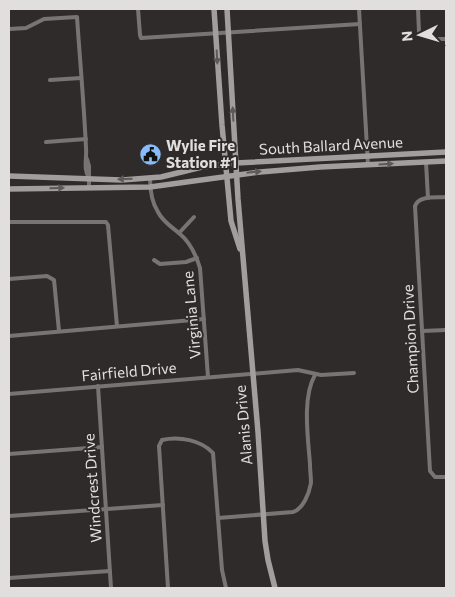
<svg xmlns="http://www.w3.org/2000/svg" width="455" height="597" viewBox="0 0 455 597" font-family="Commissioner,sans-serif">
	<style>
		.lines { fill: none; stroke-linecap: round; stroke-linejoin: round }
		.street { stroke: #777574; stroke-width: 4 }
		.secondary { stroke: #a19e9d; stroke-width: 5.5 }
		.oneway { fill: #5c5958 }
		.labels { text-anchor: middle; stroke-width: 4; stroke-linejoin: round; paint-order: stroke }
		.poi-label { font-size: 15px; font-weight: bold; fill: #e1dfde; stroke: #2e2b2a; text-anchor: start }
		.street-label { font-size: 15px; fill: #e1dfde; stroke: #2e2b2a }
	</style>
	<rect width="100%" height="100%" fill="#2e2b2a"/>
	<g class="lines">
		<!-- street -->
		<g class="street">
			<polyline points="138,9 140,35 141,38 360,24"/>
			<polyline points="359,9 368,165"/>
			<polyline points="418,9 419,32 431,39 446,39"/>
			<path d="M9,29L26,28L44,19L77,17C80,61 84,104 86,148C87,158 83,169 89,178"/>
			<polyline points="50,80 81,78"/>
			<polyline points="46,142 86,139"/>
			<polyline points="87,159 89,166 89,188"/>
			<polyline points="426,162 428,198"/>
			<path d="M150,178C150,190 151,201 158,212C163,222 172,227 180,234C191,243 196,255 200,268L208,377"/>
			<path d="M446,197C436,198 419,195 415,206L430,471L435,477H446"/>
			<polyline points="9,222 106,222 108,225 117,326"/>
			<polyline points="179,233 194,217"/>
			<polyline points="154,260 160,264 186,262 197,258"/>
			<polyline points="9,279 47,276 54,280 59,331"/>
			<polyline points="422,331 446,330"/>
			<polyline points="9,336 204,319"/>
			<polyline points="98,386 111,588"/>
			<polyline points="9,394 298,370 321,375 354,373"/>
			<polyline points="9,454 102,447"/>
			<polyline points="9,516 163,505"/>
			<path d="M218,518L293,512C303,509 309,494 311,483C311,477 310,470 310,464C308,438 302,397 315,375"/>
			<polyline points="9,578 110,571"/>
			<path d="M168,588L159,446L162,440C179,436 201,440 213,453L222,570L226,588"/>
		</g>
		<!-- secondary -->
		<g class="secondary">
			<polyline points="214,9 222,125 231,221 240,249"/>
			<polyline points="227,9 238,199 258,432 265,541 268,560 275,588"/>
			<polyline points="9,176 122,180 161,177 202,167 236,163 446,152"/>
			<polyline points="9,189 150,187 260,172 320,167 446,161"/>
		</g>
	</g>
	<!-- one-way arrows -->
	<defs><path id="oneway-solid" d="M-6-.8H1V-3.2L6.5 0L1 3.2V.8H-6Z" transform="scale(1.25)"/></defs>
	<g class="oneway">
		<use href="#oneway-solid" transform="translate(217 57) rotate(87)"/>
		<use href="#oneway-solid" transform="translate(233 114) rotate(-93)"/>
		<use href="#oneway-solid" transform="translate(386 164) rotate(-3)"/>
		<use href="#oneway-solid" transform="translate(254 172) rotate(-6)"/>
		<use href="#oneway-solid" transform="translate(125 179) rotate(178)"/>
		<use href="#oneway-solid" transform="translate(57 188) rotate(-1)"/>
	</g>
	<!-- icons -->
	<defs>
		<symbol id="civic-disc" viewBox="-11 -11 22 22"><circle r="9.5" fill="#87bbfb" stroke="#2e2b2a"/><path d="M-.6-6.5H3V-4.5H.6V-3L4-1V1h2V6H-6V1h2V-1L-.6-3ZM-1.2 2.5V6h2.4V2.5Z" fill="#111"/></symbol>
	</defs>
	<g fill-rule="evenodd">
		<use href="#civic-disc" x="138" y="142" width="25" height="25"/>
	</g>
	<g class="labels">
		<!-- poi labels -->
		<g class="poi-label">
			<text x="166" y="151">Wylie Fire<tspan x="166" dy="17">Station #1</tspan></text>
		</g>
		<!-- street labels -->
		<g class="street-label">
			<text transform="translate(331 146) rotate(-3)" y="5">South Ballard Avenue</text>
			<text transform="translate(192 315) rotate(-95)" y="5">Virginia Lane</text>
			<text transform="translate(411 339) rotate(-93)" y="5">Champion Drive</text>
			<text transform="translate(129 372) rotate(-5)" y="5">Fairfield Drive</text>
			<text transform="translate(244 425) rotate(-95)" y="5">Alanis Drive</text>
			<text transform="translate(93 488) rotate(-94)" y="5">Windcrest Drive</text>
		</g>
	</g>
	<!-- border -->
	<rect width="455" height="597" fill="none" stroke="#e1dfde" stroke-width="20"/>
	<!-- north arrow -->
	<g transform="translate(420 35) rotate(265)" stroke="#2e2b2a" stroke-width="4" paint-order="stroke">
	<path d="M0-4L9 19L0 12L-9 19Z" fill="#e1dfde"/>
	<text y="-8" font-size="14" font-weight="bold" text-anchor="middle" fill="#e1dfde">N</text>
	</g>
</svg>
